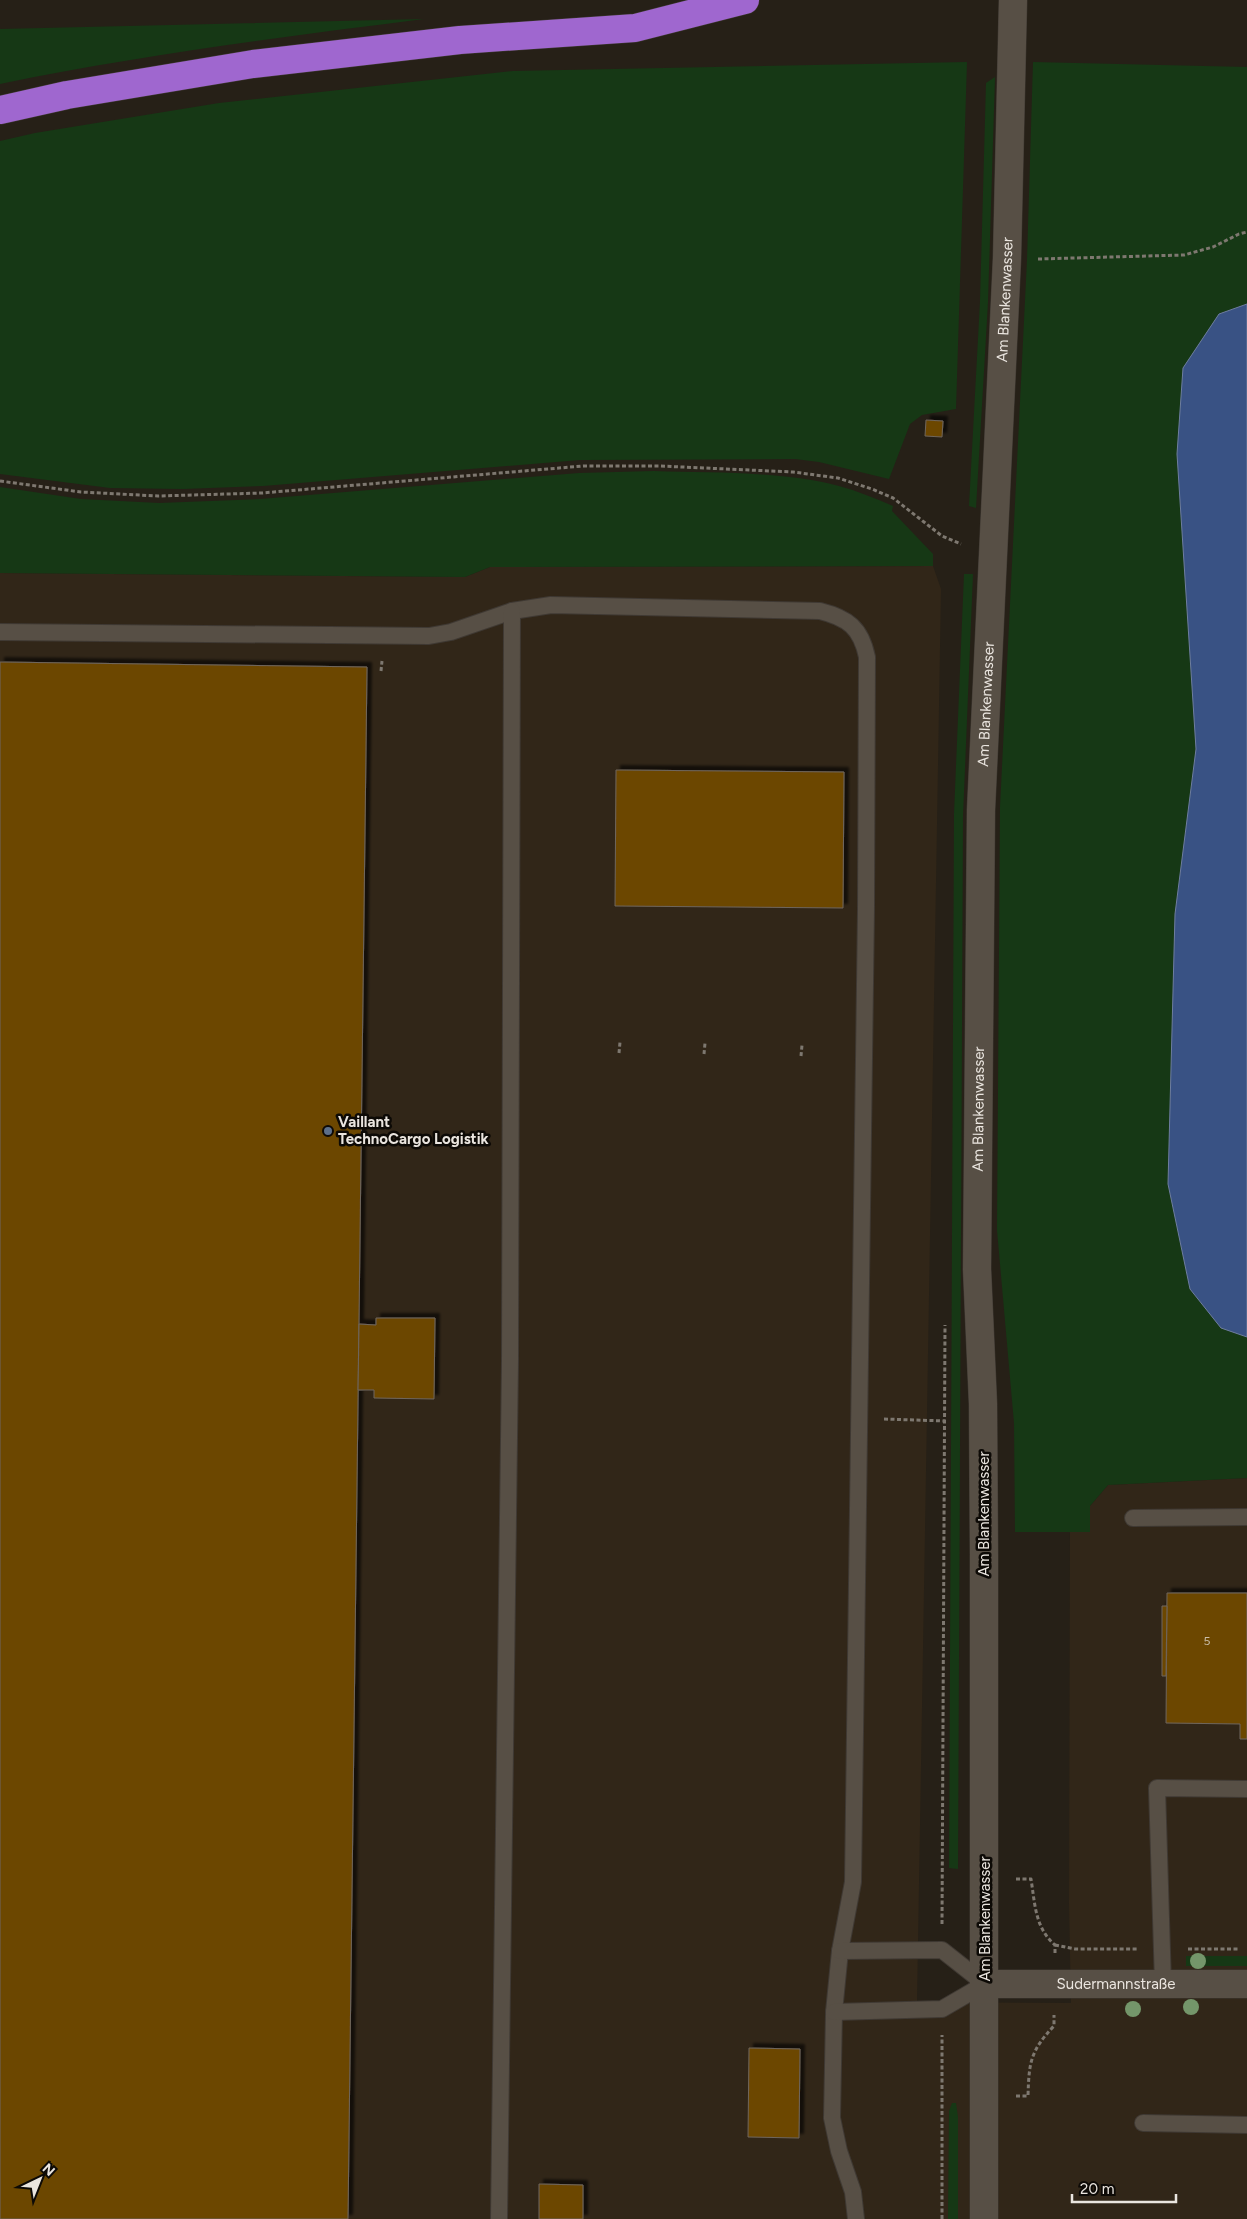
<svg xmlns="http://www.w3.org/2000/svg" width="1247" height="2219" viewBox="0 0 1247 2219" font-family="Figtree,sans-serif">
	<style>
		.built { fill: #312618 }
		.green { fill: #163815 }
		.water { fill: #395284; stroke: #6e7e9f }
		.building { fill: #6c4706; stroke: #6f665c; filter: url(#shadow) }
		.lines { fill: none; stroke-linecap: round; stroke-linejoin: round }
		.service-casing { stroke: #3f3933; stroke-width: 18 }
		.minor-casing { stroke: #3f3933; stroke-width: 29 }
		.tertiary-casing { stroke: #3f3933; stroke-width: 29 }
		.motorway-casing { stroke: #3f3933; stroke-width: 29 }
		.path { stroke: #7e7870; stroke-width: 3; stroke-dasharray: 4 2.5; stroke-linecap: butt }
		.service { stroke: #574f45; stroke-width: 16 }
		.minor { stroke: #574f45; stroke-width: 28 }
		.tertiary { stroke: #574f45; stroke-width: 28 }
		.motorway { stroke: #9f67cf; stroke-width: 28 }
		.tree { fill: #74966a }
		.service-dot { fill: #5c6f8a; stroke: #0d0a06; stroke-width: 2 }
		.labels { text-anchor: middle; stroke-width: 5; stroke-linejoin: round; paint-order: stroke }
		.number-label { font-size: 12px; fill: #cabea9 }
		.street-label { font-size: 15px; fill: #eae5df; stroke: #0d0a06 }
		.poi-label { font-size: 15px; font-weight: bold; fill: #eae5df; stroke: #0d0a06; text-anchor: start }
	</style>
	<defs>
		<filter id="shadow"><feDropShadow dx="4.5" dy="-4.5" stdDeviation="1" flood-color="#0009"/></filter>
	</defs>
	<rect width="100%" height="100%" fill="#262017"/>
	<!-- built -->
	<polygon class="built" points="933,566 941,589 917,2002 1071,2003 1069,1904 1070,1532 1090,1532 1090,1506 1108,1485 1247,1478 1247,2219 0,2219 0,573 465,577 490,567"/>
	<!-- green -->
	<g class="green">
		<path d="M424,19C282,37 140,55 0,84V29Z"/>
		<polygon points="967,62 956,409 922,415 910,424 889,479 819,462 795,459 580,460 263,486 183,489 110,488 0,474 0,141 35,133 219,103 513,71"/>
		<polygon points="1033,62 1247,67 1247,304 1219,314 1177,454 1196,749 1175,914 1168,1184 1190,1289 1221,1328 1247,1337 1247,1478 1108,1485 1090,1506 1090,1532 1015,1532 1014,1423 997,1230 1000,807 1027,260"/>
		<polygon points="995,77 988,302 976,508 969,506 980,301 986,83"/>
		<path d="M654,471C711,473 784,471 839,486C857,491 875,498 893,506L892,511L933,554V566L490,567L465,577L0,573V487L81,499L159,503L260,499L579,473Z"/>
		<polygon points="964,574 973,574 963,816 958,1869 949,1868 954,814"/>
		<rect x="1186" y="1956" width="61" height="10"/>
		<polygon points="952,2103 956,2103 958,2117 958,2219 948,2219 949,2111"/>
	</g>
	<!-- water -->
	<polygon class="water" points="1247,304 1247,1337 1221,1328 1190,1289 1168,1184 1175,914 1196,749 1177,454 1183,368 1219,314"/>
	<!-- building -->
	<g class="building">
		<polygon points="926,420 943,421 942,437 925,436"/>
		<polygon points="0,662 367,667 348,2219 0,2219"/>
		<polygon points="616,770 844,772 843,908 615,906"/>
		<polygon points="376,1318 435,1318 434,1399 374,1398 374,1390 358,1390 359,1324 376,1325"/>
		<polygon points="1167,1593 1247,1593 1247,1739 1240,1739 1240,1724 1166,1723"/>
		<polygon points="1162,1606 1167,1606 1166,1676 1162,1676"/>
		<polygon points="749,2048 800,2049 799,2138 748,2137"/>
		<polygon points="539,2184 583,2185 583,2219 539,2219"/>
	</g>
	<g class="lines">
		<defs>
			<g id="service">
				<path d="M0,632L429,636L451,632L512,611L551,605L820,611C848,618 861,628 867,657L866,909L853,1882L840,1951L834,2012L832,2118L839,2151L853,2192L856,2219"/>
				<polyline points="1133,1518 1247,1517"/>
				<polyline points="1163,1984 1157,1788 1247,1789"/>
				<polyline points="834,2012 942,2009 985,1984 942,1950 840,1951"/>
				<polyline points="1143,2123 1247,2125"/>
				<polyline points="499,2219 510,1361 512,611"/>
			</g>
			<g id="minor">
				<path id="s1" d="M985,1984H1247"/>
			</g>
			<g id="tertiary">
				<path id="s2" d="M984,2219V1555L983,1404L977,1269L981,810L1007,258L1013,0"/>
			</g>
			<polyline id="motorway" points="0,110 67,95 253,64 460,40 635,28 745,0"/>
		</defs>
		<!-- service casing -->
		<use href="#service" class="service-casing"/>
		<!-- minor casing -->
		<use href="#minor" class="minor-casing"/>
		<!-- tertiary casing -->
		<use href="#tertiary" class="tertiary-casing"/>
		<!-- motorway casing -->
		<use href="#motorway" class="motorway-casing"/>
		<!-- path -->
		<g class="path">
			<polyline points="1038,259 1184,255 1213,247 1239,234 1247,232"/>
			<polyline points="0,481 81,492 158,496 262,493 583,466 660,466 793,472 838,478 872,489 893,498 942,536 961,544"/>
			<polyline points="381,671 382,661"/>
			<polyline points="619,1053 620,1042"/>
			<polyline points="704,1054 705,1043"/>
			<polyline points="801,1056 802,1045"/>
			<polyline points="884,1419 945,1421"/>
			<path d="M1016,1879H1031C1035,1904 1035,1928 1055,1945V1954"/>
			<polyline points="942,1924 945,1325"/>
			<polyline points="1055,1945 1075,1949 1137,1949"/>
			<polyline points="1188,1949 1239,1949"/>
			<path d="M1016,2096H1028C1029,2063 1030,2051 1054,2026V2015"/>
			<polyline points="942,2219 942,2035"/>
		</g>
		<!-- service -->
		<use href="#service" class="service"/>
		<!-- minor -->
		<use href="#minor" class="minor"/>
		<!-- tertiary -->
		<use href="#tertiary" class="tertiary"/>
		<!-- motorway -->
		<use href="#motorway" class="motorway"/>
	</g>
	<!-- trees -->
	<g class="tree">
		<circle cx="1198" cy="1961" r="8"/>
		<circle cx="1191" cy="2007" r="8"/>
		<circle cx="1133" cy="2009" r="8"/>
	</g>
	<!-- markers -->
	<circle class="service-dot" cx="328" cy="1131" r="5"/>
	<g class="labels">
		<!-- number labels -->
		<g class="number-label">
			<text x="1207" y="1645">5</text>
		</g>
		<!-- street labels -->
		<g class="street-label">
			<text dy="5" stroke="none"><textPath href="#s2" startOffset="1920">Am Blankenwasser</textPath></text>
			<text dy="5" stroke="none"><textPath href="#s2" startOffset="1515">Am Blankenwasser</textPath></text>
			<text dy="5" stroke="none"><textPath href="#s2" startOffset="1110">Am Blankenwasser</textPath></text>
			<text transform="translate(984 1514) rotate(-90)" y="5">Am Blankenwasser</text>
			<text transform="translate(985 1919) rotate(-90)" y="5">Am Blankenwasser</text>
			<text dy="5" stroke="none"><textPath href="#s1" startOffset="131">Sudermannstraße</textPath></text>
		</g>
		<!-- poi labels -->
		<g class="poi-label">
			<text x="338" y="1127">Vaillant<tspan x="338" dy="17">TechnoCargo Logistik</tspan></text>
		</g>
	</g>
	<!-- north arrow -->
	<g transform="translate(40 2179) rotate(43)" stroke="#0d0a06" stroke-width="4" paint-order="stroke">
	<path d="M0-4L9 19L0 12L-9 19Z" fill="#eae5df"/>
	<text y="-8" font-size="14" font-weight="bold" text-anchor="middle" fill="#eae5df">N</text>
	</g>
	<!-- scale -->
	<path d="M1072 2194v8h104v-8" fill="none" stroke="#eae5df" stroke-width="2.5"/>
	<text x="1080" y="2194" font-size="15" fill="#eae5df" stroke="#0d0a06" stroke-width="4" paint-order="stroke">20 m</text>
</svg>
